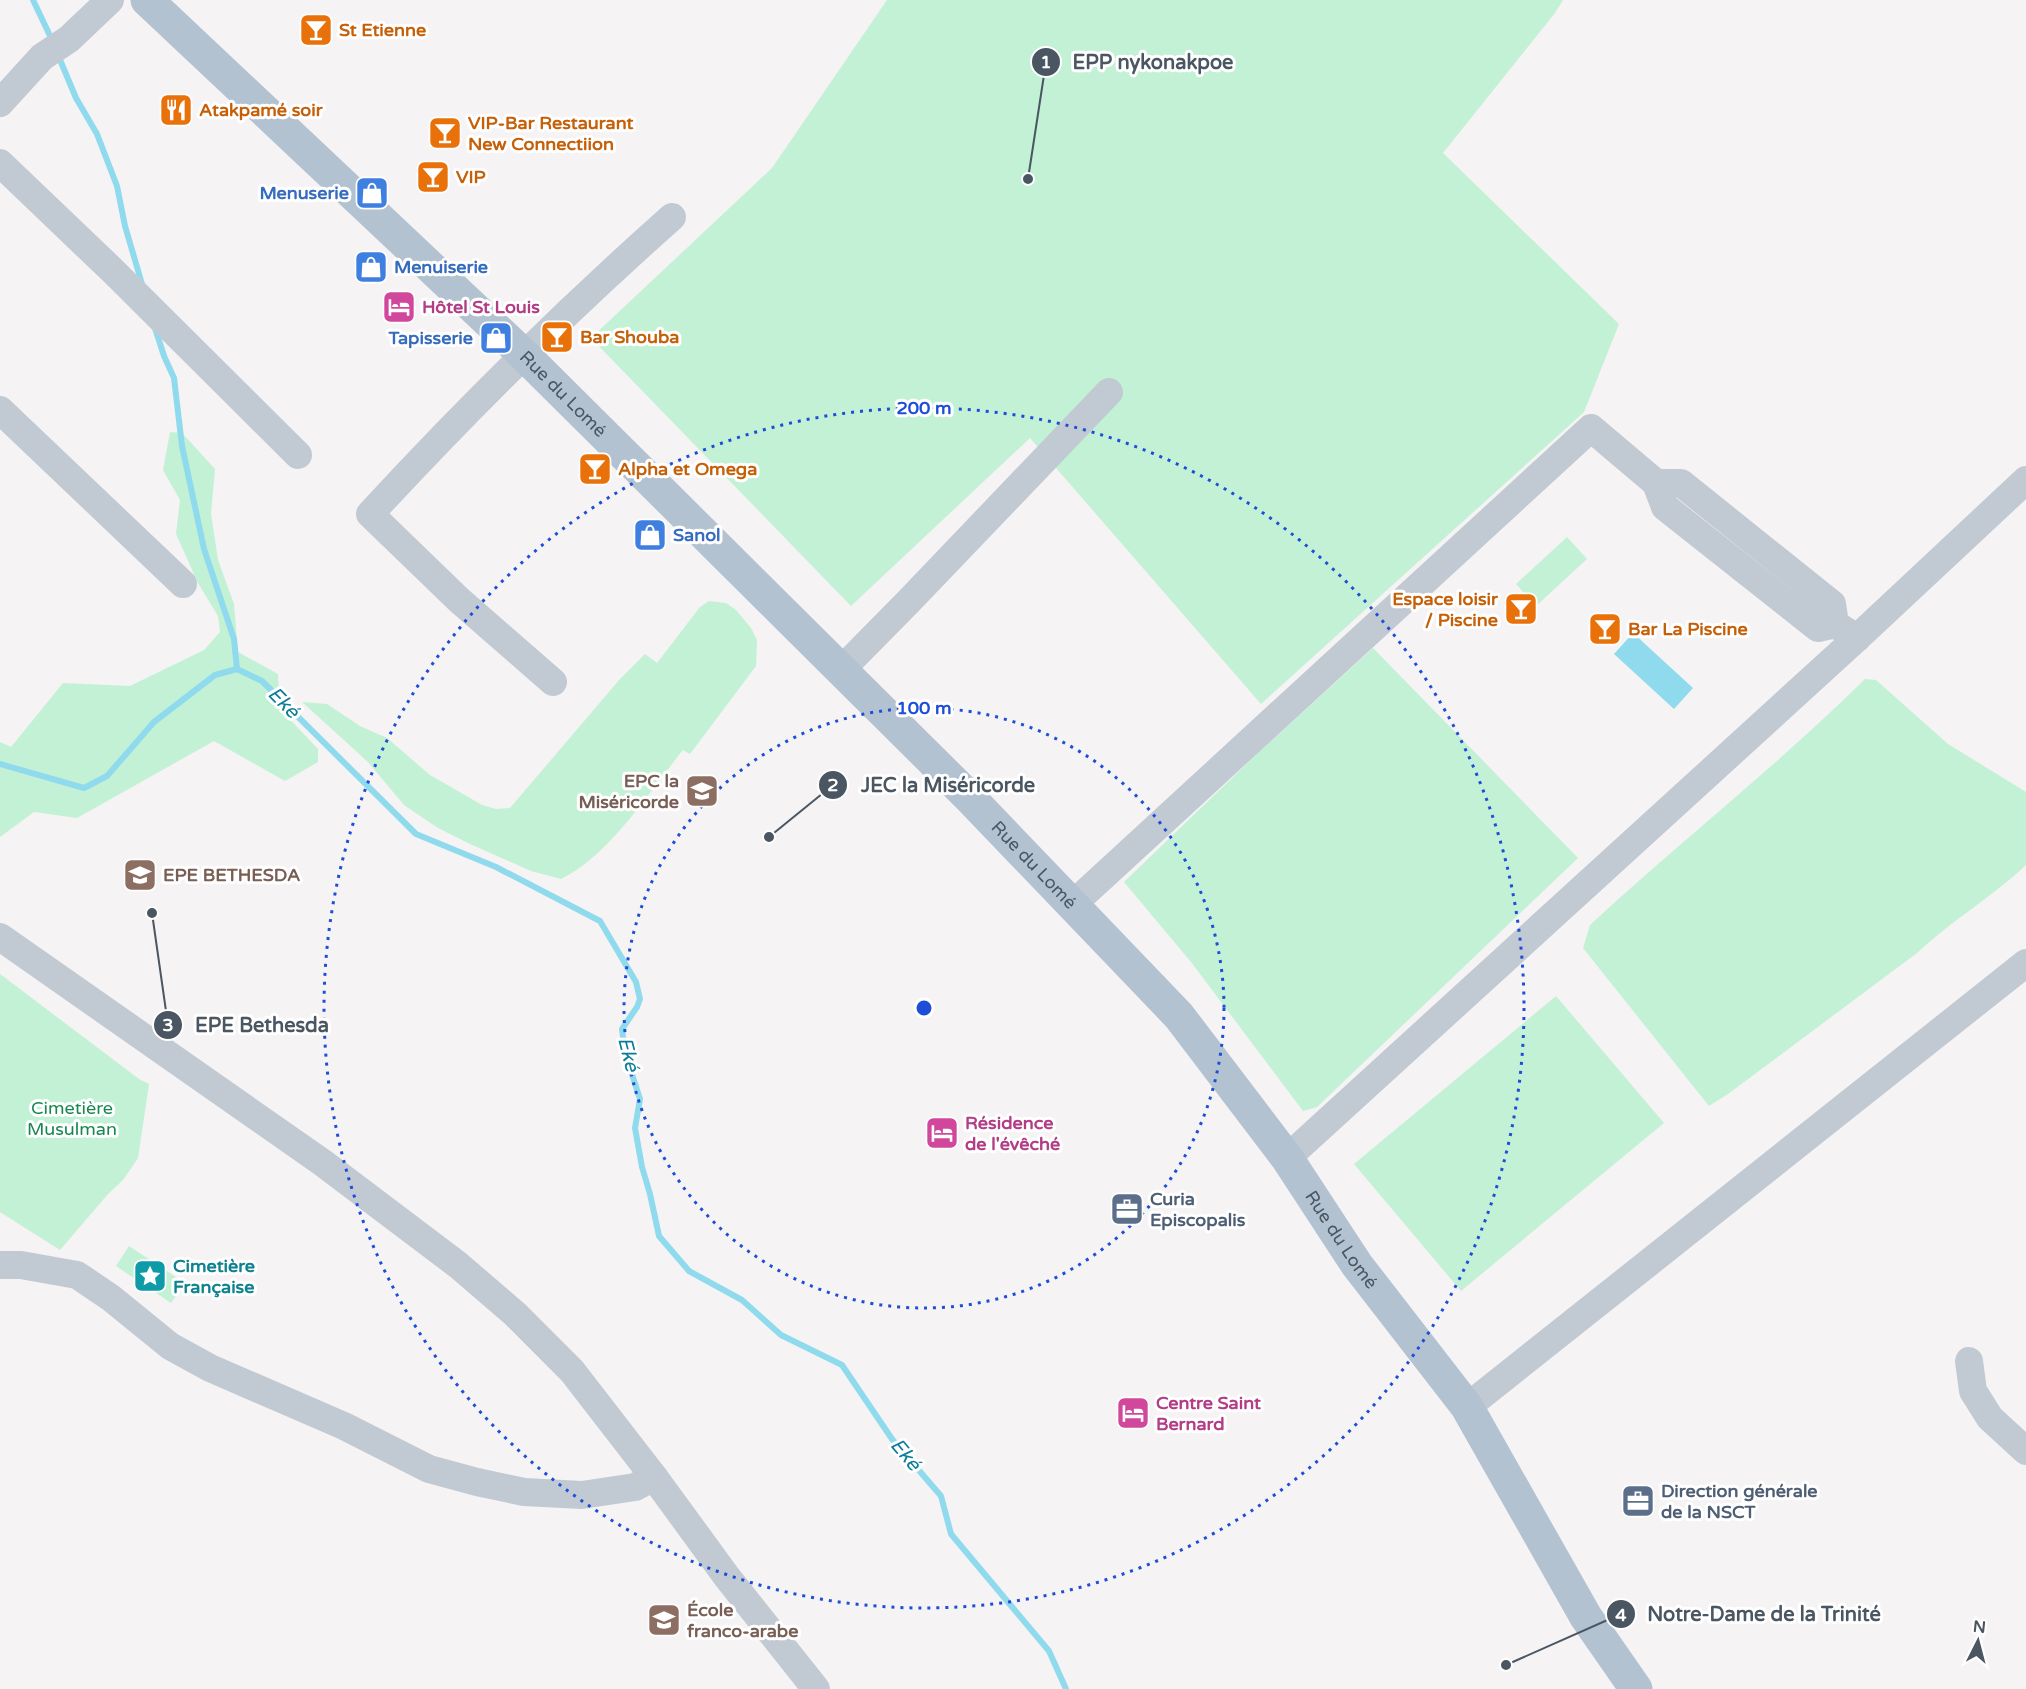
<svg xmlns="http://www.w3.org/2000/svg" width="2026" height="1689" viewBox="0 0 2026 1689" font-family="'Varela Round',sans-serif">
	<style>
		.green { fill: #c3f1d5 }
		.water { fill: #90daee }
		.lines { fill: none; stroke-linecap: round; stroke-linejoin: round }
		.stream { stroke: #90daee; stroke-width: 6 }
		.minor { stroke: #c1cad2; stroke-width: 28 }
		.major { stroke: #b3c2d1; stroke-width: 33 }
		.ring { fill: none; stroke: #1d4ed8; stroke-width: 3; stroke-dasharray: 3 6 }
		.labels { text-anchor: middle; stroke-width: 6; stroke-linejoin: round; paint-order: stroke }
		.food-label { font-size: 18px; font-weight: bold; fill: #c56008; stroke: #fff; text-anchor: start }
		.shop-label { font-size: 18px; font-weight: bold; fill: #366cbe; stroke: #fff; text-anchor: end }
		.hotel-label { font-size: 18px; font-weight: bold; fill: #b23c85; stroke: #fff; text-anchor: start }
		.street-label { font-size: 18px; fill: #4a5661; stroke: #fff }
		.education-label { font-size: 18px; font-weight: bold; fill: #785e54; stroke: #fff; text-anchor: start }
		.park-label { font-size: 18px; fill: #17864f; stroke: #fff }
		.service-label { font-size: 18px; font-weight: bold; fill: #4e5e75; stroke: #fff; text-anchor: start }
		.culture-label { font-size: 18px; font-weight: bold; fill: #0d838f; stroke: #fff; text-anchor: start }
		.water-label { font-size: 20px; font-style: italic; fill: #0c7c9b; stroke: #fff }
		.centre { fill: #1d4ed8; stroke: #fff; stroke-width: 3 }
		.ring-label { font-size: 18px; text-anchor: middle; font-weight: bold; fill: #1d4ed8; stroke: #fff; stroke-width: 6; stroke-linejoin: round; paint-order: stroke }
		.leader { fill: none; stroke: #4a5661; stroke-width: 2 }
		.callout-dot { fill: #4a5661; stroke: #fff; stroke-width: 2 }
		.mark-label { font-size: 18px; text-anchor: middle; font-weight: bold; fill: #fff }
		.callout-label { font-size: 20px; text-anchor: middle; font-weight: bold; fill: #4a5661; stroke: #fff; stroke-width: 6; stroke-linejoin: round; paint-order: stroke }
	</style>
	<rect width="100%" height="100%" fill="#f5f3f3"/>
	<!-- green -->
	<g class="green">
		<polygon points="887,0 1563,0 1555,13 1443,153 1619,324 1584,412 1261,704 1030,438 851,606 591,338 772,168"/>
		<polygon points="170,432 182,433 215,469 211,514 218,560 234,604 238,652 278,674 280,709 318,749 318,762 285,781 214,741 77,818 34,812 0,837 0,742 11,747 63,683 130,686 204,650 220,632 218,616 198,583 176,534 180,500 163,470"/>
		<polygon points="1567,537 1587,559 1536,606 1516,584"/>
		<path d="M709,601L726,603L736,610L751,628L757,640L756,666L690,754L683,750C649,792 610,855 561,879L531,871L470,844L438,828L404,805L368,762L302,702L327,704L360,726L387,738L430,775L482,805L496,809L510,808L620,679L645,654L657,663L700,607Z"/>
		<polygon points="1373,648 1578,858 1317,1107 1303,1111 1191,962 1124,882 1256,755"/>
		<path d="M1865,679L1876,680L1948,744L2026,792V865C1992,897 1951,921 1917,953L1728,1094L1709,1106L1583,948L1590,925C1681,841 1778,765 1865,679Z"/>
		<polygon points="0,974 139,1079 149,1084 138,1158 123,1180 108,1194 60,1250 0,1212"/>
		<polygon points="1556,996 1664,1123 1461,1291 1354,1164"/>
		<polygon points="129,1246 185,1283 171,1303 116,1266"/>
	</g>
	<!-- water -->
	<polygon class="water" points="1633,633 1693,688 1674,709 1614,654"/>
	<g class="lines">
		<!-- stream -->
		<g class="stream">
			<polyline points="33,0 52,40"/>
			<polyline points="58,55 76,98 97,134 117,186 125,226 142,284"/>
			<polyline points="155,328 164,356 174,378 182,446 204,549 234,639 237,669"/>
			<polyline points="0,764 84,788 107,776 154,722 215,675 237,669 262,681 416,834 496,867 600,921 636,982 640,999 637,1007 622,1029 625,1053 640,1099 635,1128 642,1167 650,1194 659,1236 689,1271 742,1300 781,1335 842,1365 892,1439 941,1496 951,1534 1049,1651 1066,1689"/>
		</g>
		<!-- minor -->
		<g class="minor">
			<polyline points="0,103 42,57 69,39 110,0"/>
			<polyline points="0,163 114,272 298,455"/>
			<polyline points="0,410 183,584"/>
			<polyline points="1656,483 1681,483 1832,604 1835,624"/>
			<polyline points="841,670 909,601 1109,392"/>
			<path d="M553,682L459,600L370,514C466,410 566,311 672,217"/>
			<polyline points="1073,904 1591,428 1656,483 1665,507 1818,628 1835,624 1857,638"/>
			<polyline points="0,937 323,1163 458,1265 515,1314 572,1371 654,1477 727,1577 816,1689"/>
			<polyline points="1287,1158 1857,638 2026,480"/>
			<polyline points="0,1265 21,1265 77,1275 111,1298 170,1346 210,1368 344,1426 429,1469 477,1482 524,1492 582,1495 635,1487 654,1477"/>
			<polyline points="1969,1361 1973,1391 1990,1418 2026,1451"/>
			<polyline points="1467,1407 2026,963"/>
		</g>
		<!-- major -->
		<path class="major" id="s1" d="M147,0L524,355L970,798L1179,1016L1287,1158L1357,1265L1467,1407L1586,1617L1636,1689"/>
	</g>
	<!-- distance rings -->
	<g class="ring">
		<circle cx="924" cy="1008" r="300"/>
		<circle cx="924" cy="1008" r="600"/>
	</g>
	<!-- icons -->
	<defs>
		<symbol id="bar-square" viewBox="-11 -11 22 22"><rect x="-9" y="-9" width="18" height="18" rx="4" fill="#e8710a" stroke="#fff"/><path d="M-6-5H6L.8 .8V4.5H3.5V6h-7V4.5H-.8V.8Z" fill="#fff"/></symbol>
		<symbol id="restaurant-square" viewBox="-11 -11 22 22"><rect x="-9" y="-9" width="18" height="18" rx="4" fill="#e8710a" stroke="#fff"/><path d="M-5-6h1v4h1v-4h1v4h1v-4h1v5L-1.5 .5V6h-2V.5L-5-1ZM5-6V6H3V1.5H1.5Q1.5-4 5-6Z" fill="#fff"/></symbol>
		<symbol id="shop-square" viewBox="-11 -11 22 22"><rect x="-9" y="-9" width="18" height="18" rx="4" fill="#3f7fe0" stroke="#fff"/><path d="M-5-2.5h2.3a2.7 3.5 0 0 1 5.4 0H5L5.5 6h-11ZM-1.5-2.5h3a1.5 2.3 0 0 0-3 0Z" fill="#fff"/></symbol>
		<symbol id="hotel-square" viewBox="-11 -11 22 22"><rect x="-9" y="-9" width="18" height="18" rx="4" fill="#d1479c" stroke="#fff"/><path d="M-6-4.5h1.5V1H6V5H4.5V3h-9V5H-6ZM-4 0a1.8 1.8 0 1 1 3.6 0ZM.5 0V-2.5h3Q6-2.5 6 0Z" fill="#fff"/></symbol>
		<symbol id="school-square" viewBox="-11 -11 22 22"><rect x="-9" y="-9" width="18" height="18" rx="4" fill="#8d6e63" stroke="#fff"/><path d="M0-5L7-2L0 1L-7-2ZM-4 1L0 2.5L4 1V4Q0 6-4 4Z" fill="#fff"/></symbol>
		<symbol id="office-square" viewBox="-11 -11 22 22"><rect x="-9" y="-9" width="18" height="18" rx="4" fill="#5c6f8a" stroke="#fff"/><path d="M-6-3h4V-5.5h4V-3h4V5H-6ZM-1-4.5V-3h2v-1.5ZM-6 0V1H6V0Z" fill="#fff"/></symbol>
		<symbol id="sight-square" viewBox="-11 -11 22 22"><rect x="-9" y="-9" width="18" height="18" rx="4" fill="#0f9aa8" stroke="#fff"/><path d="M0-6L1.8-2.2L6-1.7L2.9 1.2L3.7 5.4L0 3.3L-3.7 5.4L-2.9 1.2L-6-1.7L-1.8-2.2Z" fill="#fff"/></symbol>
	</defs>
	<g fill-rule="evenodd">
		<use href="#bar-square" x="297" y="11" width="38" height="38"/>
		<use href="#restaurant-square" x="157" y="91" width="38" height="38"/>
		<use href="#bar-square" x="426" y="114" width="38" height="38"/>
		<use href="#bar-square" x="414" y="158" width="38" height="38"/>
		<use href="#shop-square" x="353" y="174" width="38" height="38"/>
		<use href="#shop-square" x="352" y="248" width="38" height="38"/>
		<use href="#hotel-square" x="380" y="288" width="38" height="38"/>
		<use href="#bar-square" x="538" y="318" width="38" height="38"/>
		<use href="#shop-square" x="477" y="319" width="38" height="38"/>
		<use href="#bar-square" x="576" y="450" width="38" height="38"/>
		<use href="#shop-square" x="631" y="516" width="38" height="38"/>
		<use href="#bar-square" x="1502" y="590" width="38" height="38"/>
		<use href="#bar-square" x="1586" y="610" width="38" height="38"/>
		<use href="#school-square" x="683" y="772" width="38" height="38"/>
		<use href="#school-square" x="121" y="856" width="38" height="38"/>
		<use href="#hotel-square" x="923" y="1114" width="38" height="38"/>
		<use href="#office-square" x="1108" y="1190" width="38" height="38"/>
		<use href="#sight-square" x="131" y="1257" width="38" height="38"/>
		<use href="#hotel-square" x="1114" y="1394" width="38" height="38"/>
		<use href="#office-square" x="1619" y="1482" width="38" height="38"/>
		<use href="#school-square" x="645" y="1601" width="38" height="38"/>
	</g>
	<g class="labels">
		<!-- food labels -->
		<g class="food-label">
			<text x="339" y="36">St Etienne</text>
			<text x="199" y="116">Atakpamé soir</text>
			<text x="468" y="129">VIP-Bar Restaurant<tspan x="468" dy="21">New Connectiion</tspan></text>
			<text x="456" y="183">VIP</text>
			<text x="580" y="343">Bar Shouba</text>
			<text x="618" y="475">Alpha et Omega</text>
			<text x="1498" y="605" text-anchor="end">Espace loisir<tspan x="1498" dy="21">/ Piscine</tspan></text>
			<text x="1628" y="635">Bar La Piscine</text>
		</g>
		<!-- shop labels -->
		<g class="shop-label">
			<text x="349" y="199">Menuserie</text>
			<text x="394" y="273" text-anchor="start">Menuiserie</text>
			<text x="473" y="344">Tapisserie</text>
			<text x="673" y="541" text-anchor="start">Sanol</text>
		</g>
		<!-- hotel labels -->
		<g class="hotel-label">
			<text x="422" y="313">Hôtel St Louis</text>
			<text x="965" y="1129">Résidence<tspan x="965" dy="21">de l'évêché</tspan></text>
			<text x="1156" y="1409">Centre Saint<tspan x="1156" dy="21">Bernard</tspan></text>
		</g>
		<!-- street labels -->
		<g class="street-label">
			<text dy="6" stroke="none"><textPath href="#s1" startOffset="573">Rue du Lomé</textPath></text>
			<text dy="6" stroke="none"><textPath href="#s1" startOffset="1239">Rue du Lomé</textPath></text>
			<text dy="6" stroke="none"><textPath href="#s1" startOffset="1725">Rue du Lomé</textPath></text>
		</g>
		<!-- education labels -->
		<g class="education-label">
			<text x="679" y="787" text-anchor="end">EPC la<tspan x="679" dy="21">Miséricorde</tspan></text>
			<text x="163" y="881">EPE BETHESDA</text>
			<text x="687" y="1616">École<tspan x="687" dy="21">franco-arabe</tspan></text>
		</g>
		<!-- park labels -->
		<g class="park-label">
			<text x="72" y="1114">Cimetière<tspan x="72" dy="21">Musulman</tspan></text>
		</g>
		<!-- service labels -->
		<g class="service-label">
			<text x="1150" y="1205">Curia<tspan x="1150" dy="21">Episcopalis</tspan></text>
			<text x="1661" y="1497">Direction générale<tspan x="1661" dy="21">de la NSCT</tspan></text>
		</g>
		<!-- culture labels -->
		<g class="culture-label">
			<text x="173" y="1272">Cimetière<tspan x="173" dy="21">Française</tspan></text>
		</g>
		<!-- water labels -->
		<g class="water-label">
			<text transform="translate(284 702) rotate(45)" y="7">Eké</text>
			<text transform="translate(629 1054) rotate(76)" y="7">Eké</text>
			<text transform="translate(906 1454) rotate(50)" y="7">Eké</text>
		</g>
	</g>
	<circle cx="924" cy="1008" r="9" class="centre"/>
	<g class="ring-label">
		<text x="924" y="414">200 m</text>
		<text x="924" y="714">100 m</text>
	</g>
	<!-- callouts -->
	<path class="leader" d="M1028 179L1046 62M769 837L833 785M152 913L168 1025M1506 1665L1621 1614"/>
	<g class="callout-dot">
		<circle cx="1028" cy="179" r="6"/>
		<circle cx="769" cy="837" r="6"/>
		<circle cx="152" cy="913" r="6"/>
		<circle cx="1506" cy="1665" r="6"/>
		<circle cx="1046" cy="62" r="15"/>
		<circle cx="833" cy="785" r="15"/>
		<circle cx="168" cy="1025" r="15"/>
		<circle cx="1621" cy="1614" r="15"/>
	</g>
	<g class="mark-label">
		<text x="1046" y="68">1</text>
		<text x="833" y="791">2</text>
		<text x="168" y="1031">3</text>
		<text x="1621" y="1621">4</text>
	</g>
	<g class="callout-label">
		<text x="1153" y="69">EPP nykonakpoe</text>
		<text x="948" y="792">JEC la Miséricorde</text>
		<text x="262" y="1032">EPE Bethesda</text>
		<text x="1764" y="1621">Notre-Dame de la Trinité</text>
	</g>
	<!-- north arrow -->
	<g transform="translate(1978 1641) rotate(6)" stroke="#ffffff" stroke-width="4.5" paint-order="stroke">
	<path d="M0-4.5L10 22L0 15L-10 22Z" fill="#4a5661"/>
	<text y="-9" font-size="16" font-weight="bold" text-anchor="middle" fill="#4a5661">N</text>
	</g>
</svg>
